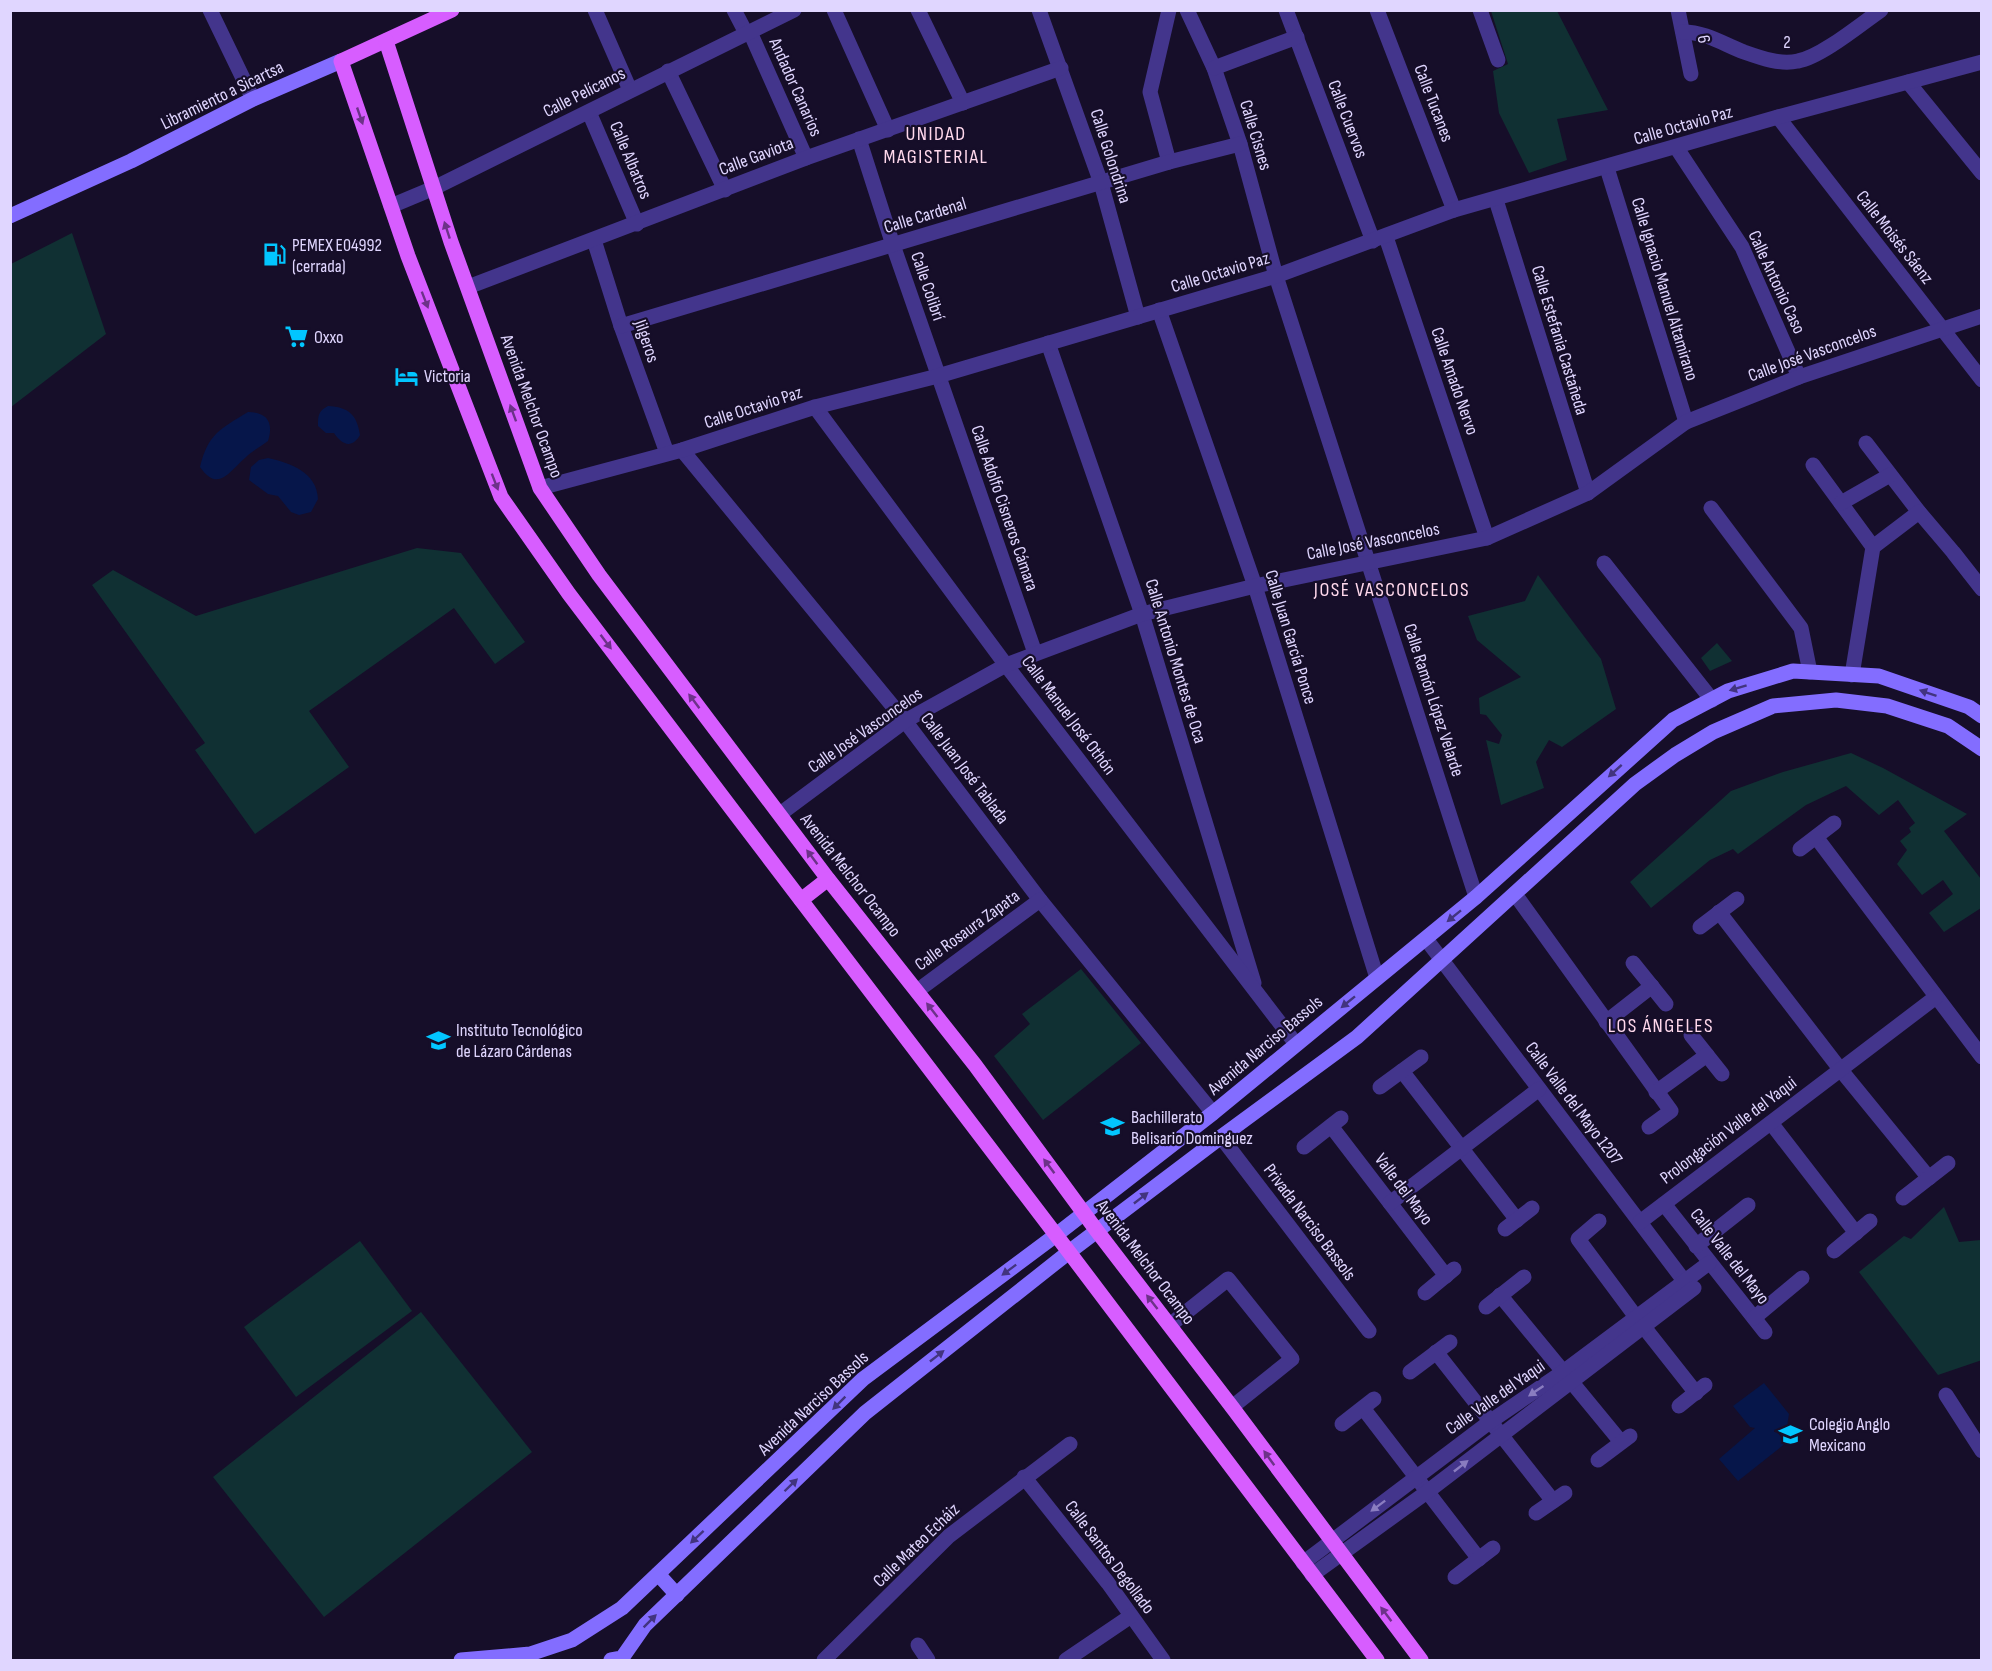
<svg xmlns="http://www.w3.org/2000/svg" width="1992" height="1671" viewBox="0 0 1992 1671" font-family="'Sofia Sans Condensed',sans-serif">
	<style>
		.green { fill: #103033 }
		.water { fill: #06164a }
		.lines { fill: none; stroke-linecap: round; stroke-linejoin: round }
		.street { stroke: #43358c; stroke-width: 15 }
		.secondary { stroke: #836dff; stroke-width: 15 }
		.primary { stroke: #d75dff; stroke-width: 15 }
		.oneway { fill: #6d3289 }
		.oneway2 { fill: #42347f }
		.oneway3 { fill: #8a7dc0 }
		.labels { text-anchor: middle; stroke-width: 4.5; stroke-linejoin: round; paint-order: stroke }
		.street-label { font-size: 18px; fill: #e0d6ff; stroke: #160e29 }
		.poi-label { font-size: 18px; fill: #e0d6ff; stroke: #160e29; text-anchor: start }
		.neighbourhood-label { font-size: 20px; letter-spacing: 1.5px; fill: #ffd8ec; stroke: #160e29 }
	</style>
	<rect width="100%" height="100%" fill="#160e29"/>
	<!-- green -->
	<g class="green">
		<polygon points="1491,11 1557,11 1608,110 1557,119 1567,160 1529,173 1499,113 1493,71 1508,64"/>
		<polygon points="72,233 106,334 11,407 11,264"/>
		<polygon points="417,548 461,553 525,642 495,664 454,608 309,711 349,767 255,834 195,750 205,743 92,585 113,570 196,616"/>
		<polygon points="1538,575 1601,659 1616,709 1562,747 1549,740 1536,762 1544,788 1501,805 1486,740 1499,744 1502,735 1486,715 1480,714 1479,698 1521,677 1477,640 1468,616 1525,601"/>
		<polygon points="1717,643 1732,661 1710,671 1701,658"/>
		<polygon points="1851,753 1883,768 1967,814 1944,831 1981,879 1981,908 1944,932 1929,913 1953,894 1943,880 1922,895 1897,864 1907,850 1900,841 1911,832 1909,828 1915,823 1898,800 1879,815 1846,786 1806,805 1738,854 1733,849 1710,860 1651,908 1630,882 1731,791 1783,772"/>
		<polygon points="1081,969 1141,1043 1043,1120 994,1056 1030,1024 1022,1014"/>
		<polygon points="1944,1207 1959,1242 1981,1240 1982,1360 1938,1375 1859,1272 1904,1236 1911,1239"/>
		<polygon points="360,1241 412,1311 296,1397 244,1327"/>
		<polygon points="421,1312 532,1452 324,1617 213,1477"/>
	</g>
	<!-- water -->
	<g class="water">
		<path d="M328,406C349,407 357,415 360,435C352,449 342,445 334,433H326L318,426C318,416 318,411 328,406Z"/>
		<path d="M248,412C267,412 274,422 268,441C260,447 252,451 245,458C229,472 218,493 200,467C208,434 220,429 248,412Z"/>
		<path d="M268,458C290,463 317,472 318,499L311,512L299,515L291,512L278,496L268,494L249,480L251,467L259,460Z"/>
		<polygon points="1764,1383 1789,1414 1786,1433 1777,1432 1786,1443 1738,1481 1719,1459 1755,1428 1750,1427 1733,1406"/>
	</g>
	<g class="lines">
		<!-- street -->
		<g class="street">
			<polyline points="210,10 253,99"/>
			<polyline points="595,10 630,90"/>
			<polyline points="734,10 746,33"/>
			<polyline points="834,10 888,130"/>
			<polyline points="918,10 963,103"/>
			<polyline points="1039,10 1101,183 1138,317"/>
			<polyline points="1187,10 1214,68 1240,144 1276,276 1476,897"/>
			<polyline points="1286,10 1373,241"/>
			<polyline points="1377,10 1454,210"/>
			<polyline points="1480,10 1498,60"/>
			<polyline points="1678,10 1691,74"/>
			<polyline points="750,32 806,158"/>
			<path d="M1683,32C1706,32 1723,44 1744,52C1761,58 1780,65 1798,61C1821,57 1861,24 1881,10"/>
			<polyline points="1214,68 1297,37"/>
			<polyline points="668,71 725,190"/>
			<polyline points="1908,82 1982,173"/>
			<polyline points="589,112 637,224"/>
			<polyline points="1778,117 1982,380"/>
			<polyline points="859,139 893,245 1035,653"/>
			<polyline points="1676,147 1742,247 1799,377"/>
			<polyline points="1169,162 1150,92 1169,10"/>
			<polyline points="1607,168 1686,422"/>
			<polyline points="1496,200 1588,493"/>
			<polyline points="391,206 434,188 794,10"/>
			<polyline points="1386,237 1487,538"/>
			<polyline points="594,240 621,326 667,453"/>
			<polyline points="468,287 806,158 1061,68"/>
			<polyline points="1159,310 1255,586 1377,978"/>
			<polyline points="621,326 1169,162 1240,144"/>
			<polyline points="1048,343 1142,614 1254,983"/>
			<polyline points="815,407 1006,665 1296,1044"/>
			<polyline points="1866,443 1919,512"/>
			<polyline points="682,450 905,721 1040,900 1213,1113"/>
			<polyline points="1813,465 1873,547"/>
			<polyline points="540,488 682,450 815,407 938,376 1276,276 1454,210 1778,117 1982,62"/>
			<polyline points="1841,503 1890,475"/>
			<polyline points="1711,508 1801,628 1810,672"/>
			<polyline points="1604,563 1712,700"/>
			<polyline points="1852,675 1873,547 1919,512 1953,552 1982,589"/>
			<polyline points="780,814 905,721 1006,665 1142,614 1255,586 1487,538 1588,493 1686,422 1799,377 1982,316"/>
			<polyline points="1816,837 1982,1057"/>
			<polyline points="1800,849 1834,823"/>
			<polyline points="1515,894 1671,1111 1649,1127"/>
			<polyline points="1719,912 1840,1069 1929,1178"/>
			<polyline points="1700,927 1737,899"/>
			<polyline points="1426,939 1691,1290"/>
			<polyline points="1633,963 1666,1004"/>
			<polyline points="917,991 1040,900"/>
			<polyline points="1606,1022 1652,986"/>
			<polyline points="1691,1035 1722,1074"/>
			<polyline points="1402,1071 1517,1220"/>
			<polyline points="1380,1087 1421,1057"/>
			<polyline points="1656,1092 1707,1055"/>
			<polyline points="1771,1123 1856,1233"/>
			<polyline points="1331,1126 1446,1276"/>
			<polyline points="1221,1137 1369,1331"/>
			<polyline points="1304,1147 1341,1118"/>
			<polyline points="1903,1198 1948,1163"/>
			<polyline points="1390,1203 1539,1089"/>
			<polyline points="1664,1204 1765,1332"/>
			<polyline points="1599,1221 1578,1239 1636,1317 1696,1393"/>
			<polyline points="1640,1222 1936,997"/>
			<polyline points="1505,1229 1532,1208"/>
			<polyline points="1696,1246 1748,1205"/>
			<polyline points="1834,1251 1870,1221"/>
			<polyline points="1425,1293 1454,1269"/>
			<polyline points="1500,1295 1621,1442"/>
			<polyline points="1486,1307 1524,1277"/>
			<polyline points="1754,1318 1802,1278"/>
			<polyline points="1170,1325 1228,1279 1292,1359 1232,1407"/>
			<polyline points="1436,1352 1553,1501"/>
			<polyline points="1410,1372 1450,1342"/>
			<polyline points="1946,1395 1982,1451"/>
			<polyline points="1679,1406 1705,1385"/>
			<polyline points="1363,1408 1479,1559"/>
			<polyline points="1342,1424 1374,1399"/>
			<polyline points="1598,1460 1630,1436"/>
			<polyline points="1024,1477 1108,1583 1163,1660"/>
			<polyline points="1536,1513 1565,1493"/>
			<polyline points="1303,1563 1491,1421 1563,1372 1709,1263"/>
			<polyline points="1312,1575 1427,1492 1694,1288"/>
			<polyline points="1455,1577 1493,1548"/>
			<polyline points="918,1645 928,1660"/>
			<polyline points="824,1660 949,1536 1070,1444"/>
			<polyline points="1066,1660 1131,1616"/>
		</g>
		<!-- secondary -->
		<g class="secondary">
			<polyline points="10,216 131,161 253,99 341,61"/>
			<polyline points="658,1574 677,1595"/>
			<polyline points="461,1660 530,1654 572,1640 622,1608 863,1379 1056,1235 1213,1113 1476,897 1673,720 1728,691 1793,671 1879,676 1969,707 1982,716"/>
			<polyline points="611,1660 622,1658 645,1625 865,1413 1069,1252 1221,1137 1357,1037 1635,784 1675,755 1713,732 1773,706 1836,700 1887,706 1948,726 1982,749"/>
		</g>
		<!-- primary -->
		<g class="primary">
			<polyline points="452,10 341,61 408,256 501,497 569,594 734,812 1069,1252 1377,1660"/>
			<polyline points="386,41 451,242 540,488 599,575 828,879 975,1065 1097,1231 1232,1407 1421,1660"/>
			<polyline points="801,900 828,879"/>
		</g>
	</g>
	<!-- one-way arrows -->
	<defs><path id="oneway-solid" d="M-6-.8H1V-3.2L6.5 0L1 3.2V.8H-6Z" transform="scale(1.5)"/></defs>
	<g class="oneway">
		<use href="#oneway-solid" transform="translate(360 116) rotate(71)"/>
		<use href="#oneway-solid" transform="translate(447 230) rotate(-108)"/>
		<use href="#oneway-solid" transform="translate(425 300) rotate(69)"/>
		<use href="#oneway-solid" transform="translate(513 413) rotate(-110)"/>
		<use href="#oneway-solid" transform="translate(495 482) rotate(69)"/>
		<use href="#oneway-solid" transform="translate(606 642) rotate(53)"/>
		<use href="#oneway-solid" transform="translate(694 701) rotate(-127)"/>
		<use href="#oneway-solid" transform="translate(812 857) rotate(-127)"/>
		<use href="#oneway-solid" transform="translate(932 1010) rotate(-128)"/>
		<use href="#oneway-solid" transform="translate(1049 1166) rotate(-127)"/>
		<use href="#oneway-solid" transform="translate(1152 1302) rotate(-128)"/>
		<use href="#oneway-solid" transform="translate(1269 1458) rotate(-126)"/>
		<use href="#oneway-solid" transform="translate(1386 1614) rotate(-127)"/>
	</g>
	<g class="oneway2">
		<use href="#oneway-solid" transform="translate(1738 688) rotate(163)"/>
		<use href="#oneway-solid" transform="translate(1928 693) rotate(-161)"/>
		<use href="#oneway-solid" transform="translate(1615 771) rotate(138)"/>
		<use href="#oneway-solid" transform="translate(1454 916) rotate(141)"/>
		<use href="#oneway-solid" transform="translate(1348 1002) rotate(141)"/>
		<use href="#oneway-solid" transform="translate(1141 1198) rotate(-38)"/>
		<use href="#oneway-solid" transform="translate(1009 1270) rotate(143)"/>
		<use href="#oneway-solid" transform="translate(937 1356) rotate(-38)"/>
		<use href="#oneway-solid" transform="translate(839 1403) rotate(135)"/>
		<use href="#oneway-solid" transform="translate(791 1485) rotate(-44)"/>
		<use href="#oneway-solid" transform="translate(697 1537) rotate(137)"/>
		<use href="#oneway-solid" transform="translate(650 1621) rotate(-45)"/>
	</g>
	<g class="oneway3">
		<use href="#oneway-solid" transform="translate(1536 1391) rotate(146)"/>
		<use href="#oneway-solid" transform="translate(1461 1466) rotate(-38)"/>
		<use href="#oneway-solid" transform="translate(1378 1506) rotate(143)"/>
	</g>
	<!-- icons -->
	<defs>
		<symbol id="fuel-bare" viewBox="-9 -9 18 18"><path d="M-5.5-6h7V0h2V4h1.3V-2.5L3-4.5l.8-.8L6-3V5H2.5V1h-1V6h-7ZM-4.2-4.7v3.2H.2V-4.7Z" fill="#02c6ff" stroke="#160e29" stroke-width="2.5" paint-order="stroke"/></symbol>
		<symbol id="supermarket-bare" viewBox="-9 -9 18 18"><path d="M-6-5.5h2.5l.6 2H6L4.5 2H-2.5L-4.4-4H-6ZM-1.5 3.2a1.3 1.3 0 1 0 .1 0ZM3 3.2a1.3 1.3 0 1 0 .1 0Z" fill="#02c6ff" stroke="#160e29" stroke-width="2.5" paint-order="stroke"/></symbol>
		<symbol id="hotel-bare" viewBox="-9 -9 18 18"><path d="M-6-4.5h1.5V1H6V5H4.5V3h-9V5H-6ZM-4 0a1.8 1.8 0 1 1 3.6 0ZM.5 0V-2.5h3Q6-2.5 6 0Z" fill="#02c6ff" stroke="#160e29" stroke-width="2.5" paint-order="stroke"/></symbol>
		<symbol id="university-bare" viewBox="-9 -9 18 18"><path d="M0-5L7-2L0 1L-7-2ZM-4 1L0 2.5L4 1V4Q0 6-4 4Z" fill="#02c6ff" stroke="#160e29" stroke-width="2.5" paint-order="stroke"/></symbol>
		<symbol id="school-bare" viewBox="-9 -9 18 18"><path d="M0-5L7-2L0 1L-7-2ZM-4 1L0 2.5L4 1V4Q0 6-4 4Z" fill="#02c6ff" stroke="#160e29" stroke-width="2.5" paint-order="stroke"/></symbol>
	</defs>
	<g fill-rule="evenodd">
		<use href="#fuel-bare" x="258" y="238" width="33" height="33"/>
		<use href="#supermarket-bare" x="280" y="320" width="33" height="33"/>
		<use href="#hotel-bare" x="390" y="360" width="33" height="33"/>
		<use href="#university-bare" x="422" y="1024" width="33" height="33"/>
		<use href="#school-bare" x="1096" y="1110" width="33" height="33"/>
		<use href="#school-bare" x="1774" y="1418" width="33" height="33"/>
	</g>
	<g class="labels">
		<!-- street labels -->
		<g class="street-label">
			<text transform="translate(1704 39) rotate(80)" y="6">6</text>
			<text x="1787" y="48">2</text>
			<text transform="translate(796 87) rotate(66)" y="6">Andador Canarios</text>
			<text transform="translate(584 92) rotate(-27)" y="6">Calle Pelícanos</text>
			<text transform="translate(222 95) rotate(-26)" y="6">Libramiento a Sicartsa</text>
			<text transform="translate(1434 103) rotate(69)" y="6">Calle Tucanes</text>
			<text transform="translate(1348 119) rotate(69)" y="6">Calle Cuervos</text>
			<text transform="translate(1683 125) rotate(-16)" y="6">Calle Octavio Paz</text>
			<text transform="translate(1256 135) rotate(73)" y="6">Calle Cisnes</text>
			<text transform="translate(756 156) rotate(-21)" y="6">Calle Gaviota</text>
			<text transform="translate(1111 156) rotate(72)" y="6">Calle Golondrina</text>
			<text transform="translate(631 160) rotate(67)" y="6">Calle Albatros</text>
			<text transform="translate(925 215) rotate(-17)" y="6">Calle Cardenal</text>
			<text transform="translate(1895 237) rotate(52)" y="6">Calle Moisés Sáenz</text>
			<text transform="translate(1220 272) rotate(-17)" y="6">Calle Octavio Paz</text>
			<text transform="translate(1777 282) rotate(65)" y="6">Calle Antonio Caso</text>
			<text transform="translate(928 286) rotate(71)" y="6">Calle Colibrí</text>
			<text transform="translate(1665 289) rotate(73)" y="6">Calle Ignacio Manuel Altamirano</text>
			<text transform="translate(1560 340) rotate(73)" y="6">Calle Estefania Castañeda</text>
			<text transform="translate(647 341) rotate(71)" y="6">Jilgeros</text>
			<text transform="translate(1812 353) rotate(-20)" y="6">Calle José Vasconcelos</text>
			<text transform="translate(1455 381) rotate(71)" y="6">Calle Amado Nervo</text>
			<text transform="translate(532 406) rotate(70)" y="6">Avenida Melchor Ocampo</text>
			<text transform="translate(753 407) rotate(-18)" y="6">Calle Octavio Paz</text>
			<text transform="translate(1005 508) rotate(71)" y="6">Calle Adolfo Cisneros Cámara</text>
			<text transform="translate(1373 541) rotate(-11)" y="6">Calle José Vasconcelos</text>
			<text transform="translate(1291 637) rotate(73)" y="6">Calle Juan García Ponce</text>
			<text transform="translate(1176 661) rotate(73)" y="6">Calle Antonio Montes de Oca</text>
			<text transform="translate(1434 700) rotate(72)" y="6">Calle Ramón López Velarde</text>
			<text transform="translate(1069 715) rotate(53)" y="6">Calle Manuel José Othón</text>
			<text transform="translate(865 730) rotate(-35)" y="6">Calle José Vasconcelos</text>
			<text transform="translate(965 768) rotate(53)" y="6">Calle Juan José Tablada</text>
			<text transform="translate(851 875) rotate(52)" y="6">Avenida Melchor Ocampo</text>
			<text transform="translate(967 930) rotate(-36)" y="6">Calle Rosaura Zapata</text>
			<text transform="translate(1265 1045) rotate(-40)" y="6">Avenida Narciso Bassols</text>
			<text transform="translate(1574 1103) rotate(53)" y="6">Calle Valle del Mayo 1207</text>
			<text transform="translate(1728 1130) rotate(-37)" y="6">Prolongación Valle del Yaqui</text>
			<text transform="translate(1404 1189) rotate(53)" y="6">Valle del Mayo</text>
			<text transform="translate(1310 1222) rotate(53)" y="6">Privada Narciso Bassols</text>
			<text transform="translate(1730 1256) rotate(52)" y="6">Calle Valle del Mayo</text>
			<text transform="translate(1146 1262) rotate(53)" y="6">Avenida Melchor Ocampo</text>
			<text transform="translate(1495 1397) rotate(-35)" y="6">Calle Valle del Yaqui</text>
			<text transform="translate(813 1403) rotate(-43)" y="6">Avenida Narciso Bassols</text>
			<text transform="translate(916 1545) rotate(-44)" y="6">Calle Mateo Echáiz</text>
			<text transform="translate(1110 1557) rotate(53)" y="6">Calle Santos Degollado</text>
		</g>
		<!-- poi labels -->
		<g class="poi-label">
			<text x="292" y="251">PEMEX E04992<tspan x="292" dy="21">(cerrada)</tspan></text>
			<text x="314" y="343">Oxxo</text>
			<text x="424" y="382">Victoria</text>
			<text x="456" y="1036">Instituto Tecnológico<tspan x="456" dy="21">de Lázaro Cárdenas</tspan></text>
			<text x="1131" y="1123">Bachillerato<tspan x="1131" dy="21">Belisario Dominguez</tspan></text>
			<text x="1809" y="1430">Colegio Anglo<tspan x="1809" dy="21">Mexicano</tspan></text>
		</g>
		<!-- neighbourhood labels -->
		<g class="neighbourhood-label">
			<text x="936" y="140">UNIDAD<tspan x="936" dy="23">MAGISTERIAL</tspan></text>
			<text x="1392" y="596">JOSÉ VASCONCELOS</text>
			<text x="1661" y="1032">LOS ÁNGELES</text>
		</g>
	</g>
	<!-- border -->
	<rect width="1992" height="1671" fill="none" stroke="#e0d6ff" stroke-width="24"/>
</svg>
